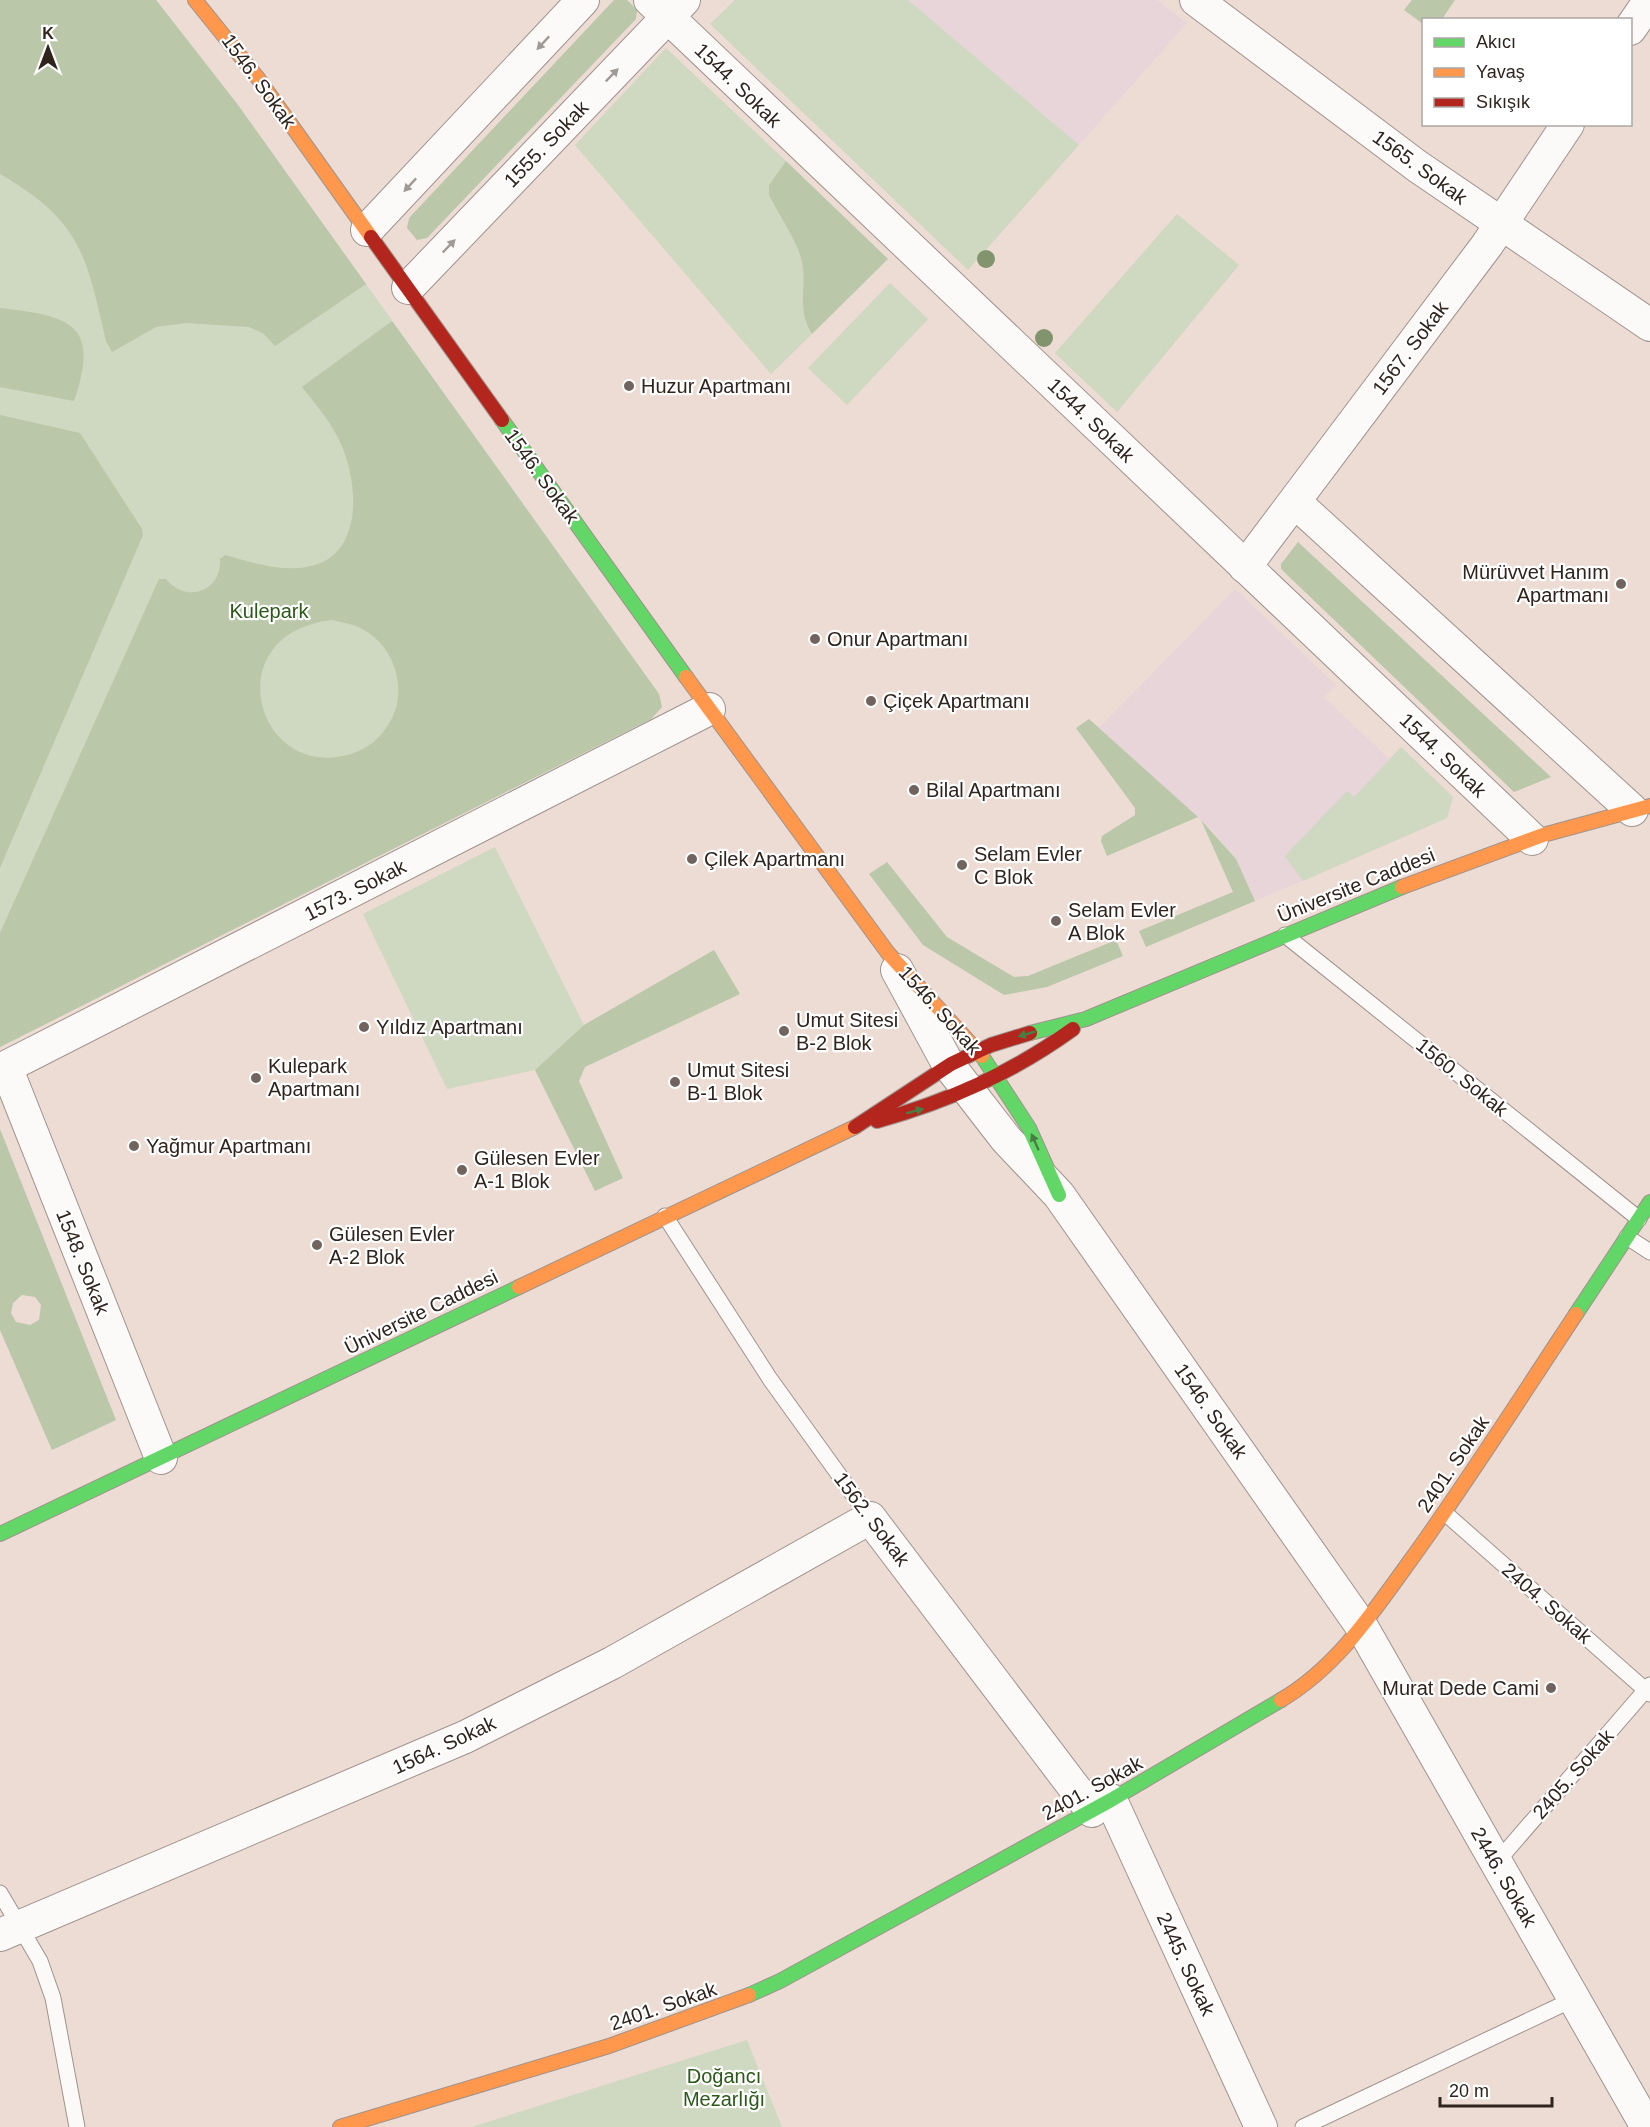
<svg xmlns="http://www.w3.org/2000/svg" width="1650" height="2127" viewBox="0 0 1650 2127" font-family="Arial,sans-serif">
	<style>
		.commercial { fill: #e7d5da }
		.green { fill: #cfd8c0 }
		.forest { fill: #bac7a9; fill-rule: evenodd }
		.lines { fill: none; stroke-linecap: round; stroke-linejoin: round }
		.lane-casing { stroke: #9f938d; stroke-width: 17 }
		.street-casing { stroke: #9f938d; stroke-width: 34 }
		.fast-casing { stroke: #9f938d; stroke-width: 16 }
		.slow-casing { stroke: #9f938d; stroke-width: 16 }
		.jam-casing { stroke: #9f938d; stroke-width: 16 }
		.lane { stroke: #fcfaf9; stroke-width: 15 }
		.street { stroke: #fcfaf9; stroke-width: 32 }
		.fast { stroke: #63d668; stroke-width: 14 }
		.slow { stroke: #ff974d; stroke-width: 14 }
		.jam { stroke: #b3261e; stroke-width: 14 }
		.tree { fill: #81946d }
		.oneway { fill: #a09a96 }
		.oneway2 { fill: #497d43 }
		.poi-dot { fill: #71645e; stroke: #fff; stroke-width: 2 }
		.labels { text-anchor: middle; stroke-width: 4.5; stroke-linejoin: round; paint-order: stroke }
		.street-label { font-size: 20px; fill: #2f241e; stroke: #fff }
		.poi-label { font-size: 20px; fill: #2f241e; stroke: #fff; text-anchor: start }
		.park-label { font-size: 20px; fill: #2a5918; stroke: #fff }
	</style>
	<rect width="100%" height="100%" fill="#ecdcd4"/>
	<!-- commercial -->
	<g class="commercial">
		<polygon points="908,0 1157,0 1187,23 1079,145"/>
		<polygon points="1235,589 1336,685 1324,697 1389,759 1401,747 1453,797 1447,818 1255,901 1236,859 1213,831 1099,728"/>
	</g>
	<!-- green -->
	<g class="green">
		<polygon points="0,0 156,0 238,105 659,694 662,707 651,719 0,1047"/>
		<polygon points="735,0 908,0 1079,145 968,270 710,24"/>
		<path d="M666,48L786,161L769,185V195C779,216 797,240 802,262C807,289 796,309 812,334L771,374L575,145Z"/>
		<polygon points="1177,214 1239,265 1117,412 1055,353"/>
		<polygon points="890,283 928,319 847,405 808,368"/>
		<polygon points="1401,747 1453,797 1447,818 1303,881 1285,856 1347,791 1354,797"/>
		<polygon points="495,847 584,1025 535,1070 447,1089 363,914"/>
		<polygon points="747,2040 782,2127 472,2127"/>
	</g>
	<!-- forest -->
	<g class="forest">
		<path d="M0,0H156L238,105L366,284L275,346L264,334L249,327L186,323L156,327L112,352L106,341C86,254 81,221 0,174Z"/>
		<polygon points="614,0 627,0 637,10 636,19 427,238 417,240 407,228 409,218"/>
		<polygon points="1412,0 1455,0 1442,19 1424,20 1423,24 1404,10"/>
		<path d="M786,161L888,259L812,334C796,309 807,289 802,262C797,240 779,216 769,195V185Z"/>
		<path d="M0,308C69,316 101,323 74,401L0,387Z"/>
		<path d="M392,321L659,694L662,707L651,719L0,1047V933L159,579H166C186,604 222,592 220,559L225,555C250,562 280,572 307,567C364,557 359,485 341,444C332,423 316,405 302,387ZM332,620C347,623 362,626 374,637C397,656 406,693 391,720C383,736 368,749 351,754C255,783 215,633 332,620Z"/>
		<polygon points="0,415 80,433 142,529 143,535 0,868"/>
		<polygon points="1298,542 1551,777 1514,792 1281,569 1281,564"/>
		<polygon points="1089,719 1099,728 1198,817 1107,856 1101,841 1102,836 1135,815 1135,808 1076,728"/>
		<polygon points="1201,820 1236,859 1255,901 1146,947 1139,931 1233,892"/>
		<polygon points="887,862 947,937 1014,977 1028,976 1116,940 1123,956 1047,987 1004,995 923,945 869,874"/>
		<polygon points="714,950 740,994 585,1067 579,1081 623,1178 595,1191 535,1070 584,1025"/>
		<path d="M0,1129L116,1420L52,1450L0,1330ZM22,1295L35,1297L41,1305L39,1320L30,1325L16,1322L11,1313L13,1303Z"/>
	</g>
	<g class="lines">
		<defs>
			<g id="lane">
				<polyline points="1285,935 1639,1219"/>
				<polyline points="665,1216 770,1379 870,1518"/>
				<polyline points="1627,1237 1650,1252"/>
				<polyline points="1445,1513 1650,1694"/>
				<polyline points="1496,1863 1650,1685"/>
				<polyline points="0,1893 40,1961 53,1998 77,2127"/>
				<polyline points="1303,2127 1574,1999"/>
			</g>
			<g id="street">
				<polyline points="650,0 1532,839"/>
				<polyline points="1196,0 1417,166 1650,325"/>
				<polyline points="1630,29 1650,0"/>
				<polyline points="367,230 583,0"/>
				<polyline points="408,288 684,0"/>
				<polyline points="1295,502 1632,810"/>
				<polyline points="1245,567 1487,245 1568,124"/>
				<polyline points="897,970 948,1064 1006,1139 1059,1195 1362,1627 1647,2127"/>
				<polyline points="6,1067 161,1458"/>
				<polyline points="0,1070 709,709"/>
				<polyline points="1111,1800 1261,2127"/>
				<polyline points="0,1935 465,1737 612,1663 870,1518 1092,1811"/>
			</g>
			<g id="fast">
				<polyline points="502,420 686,677"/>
				<polyline points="1030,1033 1086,1019 1402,887"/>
				<polyline points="982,1056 1029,1128 1059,1195"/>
				<polyline points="1576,1314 1650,1202"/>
				<polyline points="0,1534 519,1287"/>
				<polyline points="749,1995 780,1981 1111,1800 1281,1700"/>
			</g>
			<g id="slow">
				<polyline points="195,0 257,77 371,237"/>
				<polyline points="686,677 888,953 982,1056"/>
				<polyline points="1402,887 1543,835 1650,806"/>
				<polyline points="519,1287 855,1127"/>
				<path d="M1281,1700C1337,1667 1373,1612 1410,1561C1468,1481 1521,1397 1576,1314"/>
				<polyline points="340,2127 609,2046 749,1995"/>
			</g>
			<g id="jam">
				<polyline points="371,237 502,420"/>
				<path d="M877,1121C949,1101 1012,1073 1073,1029"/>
				<polyline points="855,1127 951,1064 991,1045 1030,1033"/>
			</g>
		</defs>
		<!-- lane casing -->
		<use href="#lane" class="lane-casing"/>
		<!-- street casing -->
		<use href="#street" class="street-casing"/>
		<!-- fast casing -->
		<use href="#fast" class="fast-casing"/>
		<!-- slow casing -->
		<use href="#slow" class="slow-casing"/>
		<!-- jam casing -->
		<use href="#jam" class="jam-casing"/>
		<!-- lane -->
		<use href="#lane" class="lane"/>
		<!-- street -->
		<use href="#street" class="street"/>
		<!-- fast -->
		<use href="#fast" class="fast"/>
		<!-- slow -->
		<use href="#slow" class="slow"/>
		<!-- jam -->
		<use href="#jam" class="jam"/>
	</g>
	<!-- trees -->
	<g class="tree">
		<circle cx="986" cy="259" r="9"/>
		<circle cx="1044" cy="338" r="9"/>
	</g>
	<!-- one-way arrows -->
	<defs><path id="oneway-solid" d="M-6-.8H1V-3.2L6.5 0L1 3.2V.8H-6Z" transform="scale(1.5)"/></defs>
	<g class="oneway">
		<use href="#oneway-solid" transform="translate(543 43) rotate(133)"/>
		<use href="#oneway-solid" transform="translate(612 75) rotate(-46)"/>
		<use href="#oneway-solid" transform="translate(410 185) rotate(133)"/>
		<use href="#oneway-solid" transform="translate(449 246) rotate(-46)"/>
	</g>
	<g class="oneway2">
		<use href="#oneway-solid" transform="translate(1027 1034) rotate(164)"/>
		<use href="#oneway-solid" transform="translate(915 1111) rotate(-15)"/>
		<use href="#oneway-solid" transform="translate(1035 1142) rotate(-114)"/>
	</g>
	<!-- markers -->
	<g class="poi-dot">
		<circle cx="629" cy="386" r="6"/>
		<circle cx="1621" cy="584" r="6"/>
		<circle cx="815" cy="639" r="6"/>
		<circle cx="871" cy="701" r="6"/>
		<circle cx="914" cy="790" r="6"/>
		<circle cx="692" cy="859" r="6"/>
		<circle cx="962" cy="865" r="6"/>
		<circle cx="1056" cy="921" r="6"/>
		<circle cx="364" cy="1027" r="6"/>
		<circle cx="784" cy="1031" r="6"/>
		<circle cx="256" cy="1078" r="6"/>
		<circle cx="675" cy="1082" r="6"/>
		<circle cx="134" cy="1146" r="6"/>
		<circle cx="462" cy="1170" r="6"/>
		<circle cx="317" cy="1245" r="6"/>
		<circle cx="1551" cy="1688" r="6"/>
	</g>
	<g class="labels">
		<!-- street labels -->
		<g class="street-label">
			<text transform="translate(259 81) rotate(54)" y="7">1546. Sokak</text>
			<text transform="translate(738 85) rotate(44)" y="7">1544. Sokak</text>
			<text transform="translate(546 144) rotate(-46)" y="7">1555. Sokak</text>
			<text transform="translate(1420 167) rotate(36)" y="7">1565. Sokak</text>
			<text transform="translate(1410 348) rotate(-53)" y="7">1567. Sokak</text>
			<text transform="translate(1091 420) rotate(44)" y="7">1544. Sokak</text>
			<text transform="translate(542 476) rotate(54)" y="7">1546. Sokak</text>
			<text transform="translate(1443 755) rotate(44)" y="7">1544. Sokak</text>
			<text transform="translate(1356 885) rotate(-22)" y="7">Üniversite Caddesi</text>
			<text transform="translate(355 890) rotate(-27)" y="7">1573. Sokak</text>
			<text transform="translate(940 1010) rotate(48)" y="7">1546. Sokak</text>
			<text transform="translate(1462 1077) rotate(39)" y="7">1560. Sokak</text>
			<text transform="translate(83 1262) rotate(68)" y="7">1548. Sokak</text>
			<text transform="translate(421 1312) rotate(-26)" y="7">Üniversite Caddesi</text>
			<text transform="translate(1211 1411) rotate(55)" y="7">1546. Sokak</text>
			<text transform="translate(1453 1464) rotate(-56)" y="7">2401. Sokak</text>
			<text transform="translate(872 1519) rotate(53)" y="7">1562. Sokak</text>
			<text transform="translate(1547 1603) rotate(41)" y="7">2404. Sokak</text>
			<text transform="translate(444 1745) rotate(-25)" y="7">1564. Sokak</text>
			<text transform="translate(1573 1774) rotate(-49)" y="7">2405. Sokak</text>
			<text transform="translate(1092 1788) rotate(-29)" y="7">2401. Sokak</text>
			<text transform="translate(1504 1877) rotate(60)" y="7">2446. Sokak</text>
			<text transform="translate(1186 1964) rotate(65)" y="7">2445. Sokak</text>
			<text transform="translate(663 2006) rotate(-19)" y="7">2401. Sokak</text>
		</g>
		<!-- poi labels -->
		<g class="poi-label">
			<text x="641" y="393">Huzur Apartmanı</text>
			<text x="1609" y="579" text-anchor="end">Mürüvvet Hanım<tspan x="1609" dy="23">Apartmanı</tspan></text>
			<text x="827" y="646">Onur Apartmanı</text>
			<text x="883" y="708">Çiçek Apartmanı</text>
			<text x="926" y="797">Bilal Apartmanı</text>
			<text x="974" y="861">Selam Evler<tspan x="974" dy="23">C Blok</tspan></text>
			<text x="704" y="866">Çilek Apartmanı</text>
			<text x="1068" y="917">Selam Evler<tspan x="1068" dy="23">A Blok</tspan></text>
			<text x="796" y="1027">Umut Sitesi<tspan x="796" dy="23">B-2 Blok</tspan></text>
			<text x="376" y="1034">Yıldız Apartmanı</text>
			<text x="268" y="1073">Kulepark<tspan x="268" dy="23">Apartmanı</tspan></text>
			<text x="687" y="1077">Umut Sitesi<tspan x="687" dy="23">B-1 Blok</tspan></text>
			<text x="146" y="1153">Yağmur Apartmanı</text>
			<text x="474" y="1165">Gülesen Evler<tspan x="474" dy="23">A-1 Blok</tspan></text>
			<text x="329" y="1241">Gülesen Evler<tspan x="329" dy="23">A-2 Blok</tspan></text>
			<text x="1539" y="1695" text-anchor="end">Murat Dede Cami</text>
		</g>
		<!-- park labels -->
		<g class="park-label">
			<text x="269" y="618">Kulepark</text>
			<text x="724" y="2083">Doğancı<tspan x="724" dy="23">Mezarlığı</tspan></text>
		</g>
	</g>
	<!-- legend -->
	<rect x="1422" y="18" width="210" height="108" fill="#ffffff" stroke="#aca7a5" stroke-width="1.5"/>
	<rect x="1434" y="38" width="30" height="9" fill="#63d668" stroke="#aca7a5" stroke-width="1.5"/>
	<text x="1476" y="48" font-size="18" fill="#2f241e">Akıcı</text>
	<rect x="1434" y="68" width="30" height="9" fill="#ff974d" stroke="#aca7a5" stroke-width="1.5"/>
	<text x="1476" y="78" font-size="18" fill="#2f241e">Yavaş</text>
	<rect x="1434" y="98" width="30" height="9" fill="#b3261e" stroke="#aca7a5" stroke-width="1.5"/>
	<text x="1476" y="108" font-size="18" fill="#2f241e">Sıkışık</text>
	<!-- north arrow -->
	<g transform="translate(48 48)" stroke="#ffffff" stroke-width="4.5" paint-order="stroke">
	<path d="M0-4.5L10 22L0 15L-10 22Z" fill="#2f241e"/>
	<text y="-9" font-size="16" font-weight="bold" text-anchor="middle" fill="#2f241e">K</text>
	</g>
	<!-- scale -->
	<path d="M1440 2097v9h112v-9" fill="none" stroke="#2f241e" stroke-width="3"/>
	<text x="1449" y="2097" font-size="18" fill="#2f241e" stroke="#ffffff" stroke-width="4.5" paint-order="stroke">20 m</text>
</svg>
